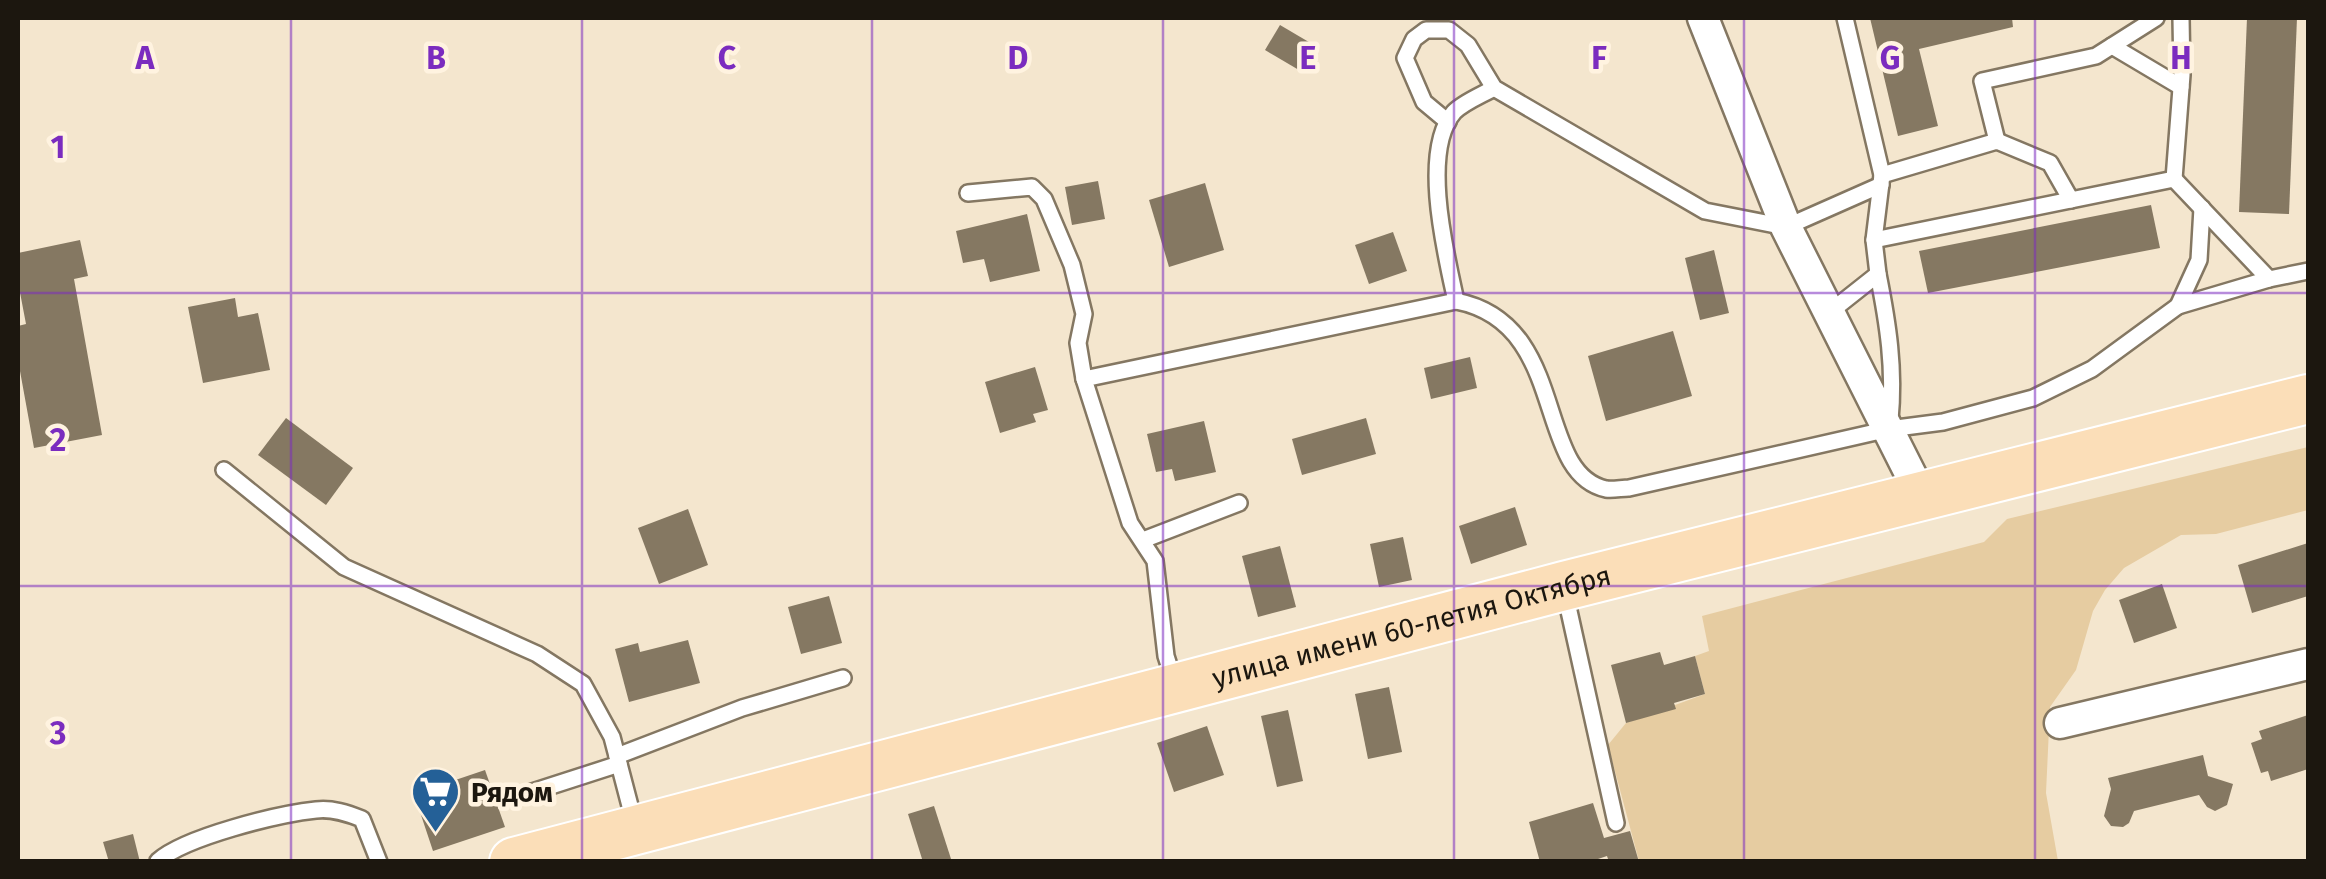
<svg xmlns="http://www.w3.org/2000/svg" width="2326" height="879" viewBox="0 0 2326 879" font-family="'Fira Sans',sans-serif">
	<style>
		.green { fill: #e6cca1 }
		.building { fill: #857862 }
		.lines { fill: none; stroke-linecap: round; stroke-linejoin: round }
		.service-casing { stroke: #847762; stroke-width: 20 }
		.minor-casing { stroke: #847762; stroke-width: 35 }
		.primary-casing { stroke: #fff; stroke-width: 52 }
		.service { stroke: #fff; stroke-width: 15 }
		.minor { stroke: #fff; stroke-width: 30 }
		.primary { stroke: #fbdeb8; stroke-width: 48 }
		.grid { fill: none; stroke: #7b2cbf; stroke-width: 2.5; stroke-opacity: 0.55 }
		.labels { text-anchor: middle; stroke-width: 9; stroke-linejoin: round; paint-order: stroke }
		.street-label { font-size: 28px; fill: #1c170f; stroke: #fff3e0 }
		.poi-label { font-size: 28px; font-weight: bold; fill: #1c170f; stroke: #fff3e0; text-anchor: start }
		.grid-label { font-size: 32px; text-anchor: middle; font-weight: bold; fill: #7b2cbf; stroke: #fff3e0; stroke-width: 9; stroke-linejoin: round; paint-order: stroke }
	</style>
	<rect width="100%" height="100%" fill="#f4e6ce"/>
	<!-- green -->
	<polygon class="green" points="2308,447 2308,510 2216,534 2181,535 2124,568 2105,590 2093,611 2076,670 2050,707 2046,793 2058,861 1639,861 1608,745 1626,723 1705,694 1695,656 1709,651 1702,616 1984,542 2007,519"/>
	<!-- building -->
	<g class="building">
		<polygon points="1870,18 2012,18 2013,27 1919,49 1938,126 1898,136"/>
		<polygon points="2247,18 2297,18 2289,214 2239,212"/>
		<polygon points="1280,25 1319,48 1304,73 1265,50"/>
		<polygon points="1098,181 1105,219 1072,225 1065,187"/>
		<polygon points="1205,183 1224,250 1169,267 1149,200"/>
		<polygon points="2151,205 2160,248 1928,293 1919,251"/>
		<polygon points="1027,214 1040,271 990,282 984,259 963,263 956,231"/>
		<polygon points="1393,232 1407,271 1369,284 1355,245"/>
		<polygon points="80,240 88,276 74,279 102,435 34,448 18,360 18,326 26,324 18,282 18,253"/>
		<polygon points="1714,250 1729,313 1700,320 1685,258"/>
		<polygon points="235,298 238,317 258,313 270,370 203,383 188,307"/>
		<polygon points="1673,331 1692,396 1606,421 1588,356"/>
		<polygon points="1470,357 1477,388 1431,399 1424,368"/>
		<polygon points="1035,367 1048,410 1033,414 1036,422 1000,433 985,382"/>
		<polygon points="286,418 353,468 326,505 258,455"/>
		<polygon points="1366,418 1376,454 1302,475 1292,439"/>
		<polygon points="1204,421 1216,472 1175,481 1172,469 1156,472 1147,434"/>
		<polygon points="1515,507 1527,545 1471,564 1459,526"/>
		<polygon points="688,509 708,565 659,584 638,528"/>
		<polygon points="1403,537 1412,580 1379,587 1370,544"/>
		<polygon points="2308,543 2308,596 2252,613 2238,565"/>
		<polygon points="1280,546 1296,607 1258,617 1242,556"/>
		<polygon points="2162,584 2177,628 2134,643 2119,600"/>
		<polygon points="829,596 842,643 801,654 788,607"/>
		<polygon points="688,640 700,683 629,702 615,649 638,643 640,652"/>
		<polygon points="1660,652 1664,665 1695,656 1705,694 1674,703 1676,709 1626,723 1611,665"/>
		<polygon points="1389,687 1402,752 1368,759 1355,694"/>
		<polygon points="1288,710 1303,781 1277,787 1261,716"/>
		<polygon points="2308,715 2308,769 2271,781 2268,771 2261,773 2251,743 2262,739 2259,731"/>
		<polygon points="1207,726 1224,775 1174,792 1157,743"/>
		<polygon points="2203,755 2208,776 2233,784 2227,805 2215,811 2207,807 2199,795 2134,811 2129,823 2123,827 2111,826 2104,816 2111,789 2108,778"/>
		<polygon points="485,770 505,827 433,851 414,794"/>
		<polygon points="1593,803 1604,838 1630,831 1639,862 1609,862 1607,856 1589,862 1540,862 1529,822"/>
		<polygon points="934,806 952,862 923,862 908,814"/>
		<polygon points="133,834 140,862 109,862 103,842"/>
	</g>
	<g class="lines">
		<defs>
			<g id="service">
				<polyline points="2112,46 2181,87"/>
				<polyline points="1448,122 1424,102 1405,58 1414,39 1426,30 1449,30 1468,45 1494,88 1705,211 1786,227 1881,185"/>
				<polyline points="1997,141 1982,81 2096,56 2156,18"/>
				<polyline points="1882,175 1997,141 2050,163 2071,200"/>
				<polyline points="2174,179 2182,75 2181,18"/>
				<polyline points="968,193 1032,187 1044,199 1072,265 1084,314 1078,343 1084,379"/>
				<polyline points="2202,208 2199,260 2178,306 2269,279"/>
				<polyline points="1874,240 2174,179 2269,279 2308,271"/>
				<path d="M1878,274C1888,324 1895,369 1890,420"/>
				<path d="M1456,301C1446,255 1420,151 1454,112C1464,102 1482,95 1494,88"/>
				<polyline points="1830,312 1878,274 1874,240 1882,175 1845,18"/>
				<polyline points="224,470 344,567 537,654 583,684 612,737 635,825"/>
				<polyline points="1143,540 1239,503"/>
				<polyline points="1565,593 1616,823"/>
				<path d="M1175,684L1166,656L1155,561L1130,523L1084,379L1456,301C1570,323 1533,473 1606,489C1613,490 1622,488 1629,488L1889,429L1943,422L2033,398L2092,369L2178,306"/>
				<polyline points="617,756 742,708 843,678"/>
				<polyline points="526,794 619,764"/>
				<path d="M158,861C185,837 278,814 316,810C332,808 347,813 362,819L379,862"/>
			</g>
			<g id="minor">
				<polyline points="1703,18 1786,227 1922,497"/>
				<polyline points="2060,723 2308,664"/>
			</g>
			<g id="primary">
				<path id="s1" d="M514,862L1564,586L2308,399"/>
			</g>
		</defs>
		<!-- service casing -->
		<use href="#service" class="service-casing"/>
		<!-- minor casing -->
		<use href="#minor" class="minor-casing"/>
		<!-- primary casing -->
		<use href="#primary" class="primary-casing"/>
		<!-- service -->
		<use href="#service" class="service"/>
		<!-- minor -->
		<use href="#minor" class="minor"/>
		<!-- primary -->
		<use href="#primary" class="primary"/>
	</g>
	<!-- grid -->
	<path class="grid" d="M291,18V862M582,18V862M872,18V862M1163,18V862M1454,18V862M1744,18V862M2035,18V862M18,293H2308M18,586H2308"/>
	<!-- icons -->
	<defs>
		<symbol id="supermarket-pin" viewBox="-11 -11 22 30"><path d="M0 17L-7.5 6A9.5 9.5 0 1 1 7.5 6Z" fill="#246097" stroke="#fff3e0"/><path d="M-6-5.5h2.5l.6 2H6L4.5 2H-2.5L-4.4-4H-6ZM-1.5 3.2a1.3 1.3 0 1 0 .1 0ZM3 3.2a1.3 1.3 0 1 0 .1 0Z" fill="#fff"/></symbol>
	</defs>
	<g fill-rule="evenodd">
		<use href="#supermarket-pin" x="408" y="764" width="55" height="75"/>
	</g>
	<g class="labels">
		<!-- street labels -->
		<g class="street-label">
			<text dy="10" stroke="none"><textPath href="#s1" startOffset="928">улица имени 60-летия Октября</textPath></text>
		</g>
		<!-- poi labels -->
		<g class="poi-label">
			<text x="471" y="802">Рядом</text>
		</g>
	</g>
	<g class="grid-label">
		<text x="145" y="69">A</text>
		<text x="436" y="69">B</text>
		<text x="727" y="69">C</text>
		<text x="1018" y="69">D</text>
		<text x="1308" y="69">E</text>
		<text x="1599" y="69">F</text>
		<text x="1890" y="69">G</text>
		<text x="2181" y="69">H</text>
		<text x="58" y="158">1</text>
		<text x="58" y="451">2</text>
		<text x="58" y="744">3</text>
	</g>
	<!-- border -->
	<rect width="2326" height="879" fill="none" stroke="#1c170f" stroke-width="40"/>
</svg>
